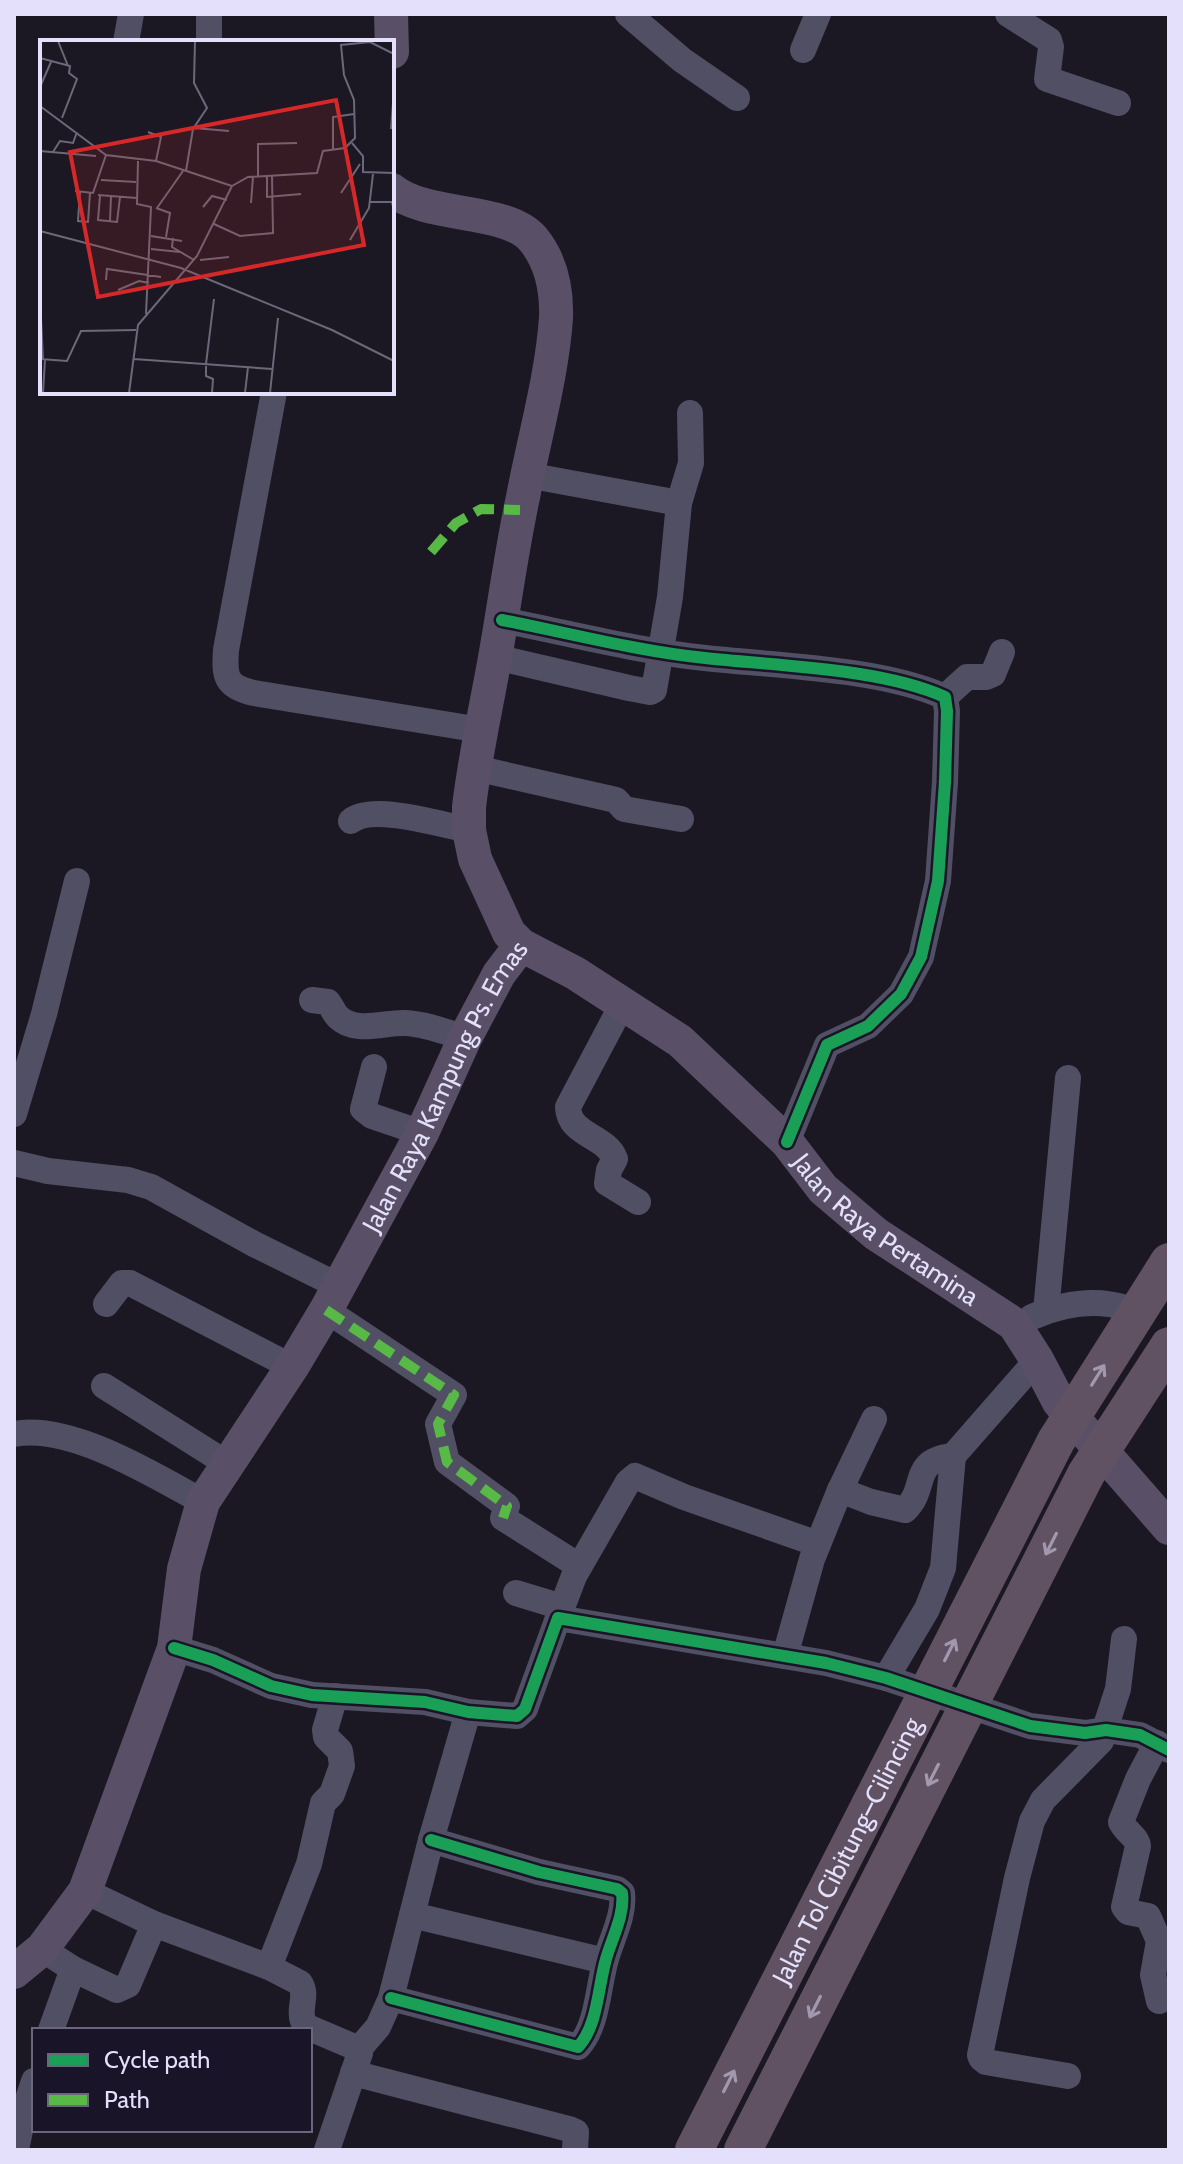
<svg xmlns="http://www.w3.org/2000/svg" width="1183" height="2164" viewBox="0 0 1183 2164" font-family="Cabin,sans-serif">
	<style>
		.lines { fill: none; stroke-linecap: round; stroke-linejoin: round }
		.minor { stroke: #514f63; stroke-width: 26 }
		.major { stroke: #595067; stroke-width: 34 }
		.highway-bridge { stroke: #605263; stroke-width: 38 }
		.quiet { stroke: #58b947; stroke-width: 10; stroke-dasharray: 20 10; stroke-linecap: butt }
		.cycleway-casing { stroke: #191428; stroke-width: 17 }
		.cycleway { stroke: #1a9f57; stroke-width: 12 }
		.oneway { stroke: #a299af }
		.labels { text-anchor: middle; stroke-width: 6; stroke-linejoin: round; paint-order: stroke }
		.street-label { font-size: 26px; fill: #e4e0fb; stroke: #191428 }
		.inset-road { fill: none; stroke: #6b687a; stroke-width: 2 }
		.view { fill: #d62828; fill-opacity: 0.15; stroke: #d62828; stroke-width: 4 }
		.inset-edge { fill: none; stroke: #e4e0fb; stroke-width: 4 }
	</style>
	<rect width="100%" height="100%" fill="#1b1824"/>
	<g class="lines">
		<!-- minor -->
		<g class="minor">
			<polyline points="209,14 209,42"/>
			<polyline points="628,14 682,60 737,98"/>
			<polyline points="1008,14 1049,40 1051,47 1047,79 1118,103"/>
			<polyline points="126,42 131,14"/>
			<polyline points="803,50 818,14"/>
			<path d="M274,392L226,650C224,677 226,687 254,693L481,730"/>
			<polyline points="527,475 679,503"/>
			<path d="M502,620C569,633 637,651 705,658C777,666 881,668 945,697L947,711L945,782L938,881L921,957L901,994L868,1026L827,1045L787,1142"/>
			<polyline points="495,657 629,688 650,692 654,690 670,597 679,503 691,463 690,413"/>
			<polyline points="945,697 967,677 986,677 993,674 1002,652"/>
			<polyline points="475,768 616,800 624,809 681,819"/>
			<path d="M351,821C372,803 442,825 469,830"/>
			<path d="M312,1000L328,1002C332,1007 334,1013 338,1017C355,1034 385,1022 405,1023C426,1024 446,1032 465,1038"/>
			<path d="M623,1003L568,1107C569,1136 606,1135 615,1159L609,1170L607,1183L638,1202"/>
			<polyline points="374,1067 363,1109 372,1116 422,1133"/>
			<polyline points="14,1114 44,1014 77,881"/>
			<polyline points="14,1163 48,1171 128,1180 151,1187 256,1245 339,1286"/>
			<polyline points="106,1304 122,1283 130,1283 292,1367"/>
			<polyline points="326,1310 454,1395 438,1424 447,1462 507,1506 503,1518 579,1566"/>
			<polyline points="1046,1311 1068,1078"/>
			<path d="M1032,1317C1062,1304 1094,1298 1126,1308"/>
			<polyline points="104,1386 226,1463"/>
			<path d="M14,1434C70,1423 154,1475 203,1502"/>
			<path d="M840,1490L871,1502L905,1510C929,1487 909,1461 953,1456L1037,1360"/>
			<polyline points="516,1593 562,1607"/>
			<polyline points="558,1618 574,1576 628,1482 635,1476 684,1497 818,1544"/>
			<polyline points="174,1648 213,1660 271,1686 312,1695 425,1702 468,1712 517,1716 525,1709 558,1618 826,1663 886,1678 1030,1726 1085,1733 1106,1730 1140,1735 1169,1750"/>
			<polyline points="785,1656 812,1559 840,1490 874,1419"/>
			<polyline points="886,1678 927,1609 943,1568 953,1456"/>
			<path d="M1157,1743L1138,1779L1121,1822C1125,1831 1137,1837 1138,1846L1124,1907L1128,1912L1148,1916L1159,1941L1153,1975L1159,2001"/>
			<path d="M85,1891L154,1924L269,1967L300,1983C309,1997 296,2009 305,2026L352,2046L360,2053L327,2150"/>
			<polyline points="412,1915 605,1961"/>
			<polyline points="42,1949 73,1969 117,1990 128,1985 154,1924"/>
			<polyline points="269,1967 309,1864 323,1803 332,1794 342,1766 340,1751 326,1737 325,1730 335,1696"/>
			<path d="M391,1998L578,2047C598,2026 598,1986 606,1959C612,1938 625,1914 622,1893L617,1889L539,1872L431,1840"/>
			<polyline points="51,2030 73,1969"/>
			<polyline points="358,2050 378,2027 391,1998 431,1840 468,1712"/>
			<polyline points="353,2073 569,2129 576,2132 575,2150"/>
			<polyline points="1068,2076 986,2062 981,2058 980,2055 1017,1878 1032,1821 1043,1800 1101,1741 1118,1689 1124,1639"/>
			<polyline points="16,2150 24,2111 34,2081"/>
		</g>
		<!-- major -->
		<g class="major">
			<polyline points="391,14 392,52"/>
			<path id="s1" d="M392,190C426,218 508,208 533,239C551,261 557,289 556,318C552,376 534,439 523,497C512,548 505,601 496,652C487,704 475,755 469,807V830L475,859L509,933L521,945L575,973L680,1041L787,1142L823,1189L876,1234L1014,1324L1037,1360L1059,1402L1169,1528"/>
			<path id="s2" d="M14,1972L42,1949L85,1891L174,1648L184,1569L203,1502L292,1367L326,1310L422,1133L465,1038L499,974L521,945"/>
		</g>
		<!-- highway-bridge -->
		<g class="highway-bridge">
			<path id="s3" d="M694,2150L1056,1441L1169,1262"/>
			<polyline points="743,2150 1086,1474 1169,1346"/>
		</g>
		<!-- quiet -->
		<g class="quiet">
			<polyline points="431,552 456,523 481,509 520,510"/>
			<polyline points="326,1310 454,1395 438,1424 447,1462 507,1506 503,1518"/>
		</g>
		<defs>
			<g id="cycleway">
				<path d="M502,620C569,633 637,651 705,658C777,666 881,668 945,697L947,711L945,782L938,881L921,957L901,994L868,1026L827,1045L787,1142"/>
				<polyline points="174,1648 213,1660 271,1686 312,1695 425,1702 468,1712 517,1716 525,1709 558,1618 826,1663 886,1678 1030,1726 1085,1733 1106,1730 1140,1735 1169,1750"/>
				<path d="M391,1998L578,2047C598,2026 598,1986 606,1959C612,1938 625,1914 622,1893L617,1889L539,1872L431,1840"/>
			</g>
		</defs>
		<!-- cycleway casing -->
		<use href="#cycleway" class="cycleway-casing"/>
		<!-- cycleway -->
		<use href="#cycleway" class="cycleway"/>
	</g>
	<!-- one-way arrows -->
	<defs><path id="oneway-shaft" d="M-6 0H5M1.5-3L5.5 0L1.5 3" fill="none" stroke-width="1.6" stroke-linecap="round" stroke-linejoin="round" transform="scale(2)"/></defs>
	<g class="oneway">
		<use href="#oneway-shaft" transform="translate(1098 1375) rotate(-58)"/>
		<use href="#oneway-shaft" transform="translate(1051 1544) rotate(117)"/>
		<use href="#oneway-shaft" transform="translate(950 1650) rotate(-63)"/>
		<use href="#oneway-shaft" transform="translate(933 1775) rotate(117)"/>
		<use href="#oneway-shaft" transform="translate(815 2007) rotate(117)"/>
		<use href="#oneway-shaft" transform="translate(729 2081) rotate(-63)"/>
	</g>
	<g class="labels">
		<!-- street labels -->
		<g class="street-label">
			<text dy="9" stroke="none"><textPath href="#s2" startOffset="998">Jalan Raya Kampung Ps. Emas</textPath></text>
			<text dy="9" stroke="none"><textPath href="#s1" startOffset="1350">Jalan Raya Pertamina</textPath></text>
			<text dy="9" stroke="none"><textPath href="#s3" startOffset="336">Jalan Tol Cibitung–Cilincing</textPath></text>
		</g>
	</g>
	<!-- overview -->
	<g transform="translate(40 40)">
		<rect width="354" height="354" fill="#1b1824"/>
		<path class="inset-road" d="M18,1L28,26M0,18L30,26L29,33L37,39L22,78M0,47L11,22M0,66L66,115L116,121L192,146M154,88L189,91M351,89L353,63M108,92L121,97L116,121M312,103L323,116V132L354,133M293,109V77L314,74M0,111L56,116M13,112L20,101L33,103L37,92M98,121L97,164L111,167L106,274M146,131L153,89L167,68L154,43L155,1M218,136V104L257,103M227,137V157L261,154M61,140L96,142M192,146L208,137L277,133L283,111L305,108L315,98L314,60L304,35L301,5L330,2L354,14M35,151L53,153L66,115M40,151L38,181L48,182L50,153M301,153L320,124M58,155L97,158M60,156L58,180L77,182L80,157M330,162H352L354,171M211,163L213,137M163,167L172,156L187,160M116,168L130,173L126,197M117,168L143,131M70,181L71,156M174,184L200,196L233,193L232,136M0,191L141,228L292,290L354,321M111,196L142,201M133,198L132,207L154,220M310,200L329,168L333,134M111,209L140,212M160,220L189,217M66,240L67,229L121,237M78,250L99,241L109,243M0,258L3,319M0,319L27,321L41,291L96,290M94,319L232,329M3,353L5,319M89,353L98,285L157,216L192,146M172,353L173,339L166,336V324L174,259M205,353L208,327M230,353L238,278"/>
		<path class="view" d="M296,60L324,205L58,257L30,112Z"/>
		<rect width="354" height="354" class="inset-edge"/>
	</g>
	<!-- border -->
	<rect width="1183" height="2164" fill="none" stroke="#e4e0fb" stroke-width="32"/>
	<!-- legend -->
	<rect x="32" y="2028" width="280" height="104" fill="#191428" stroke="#6a667c" stroke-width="2"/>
	<rect x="48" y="2054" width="40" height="12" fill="#1a9f57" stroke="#6a667c" stroke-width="2"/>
	<text x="104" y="2068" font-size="24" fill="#e4e0fb">Cycle path</text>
	<rect x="48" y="2094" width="40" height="12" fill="#58b947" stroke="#6a667c" stroke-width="2"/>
	<text x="104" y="2108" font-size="24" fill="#e4e0fb">Path</text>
</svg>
